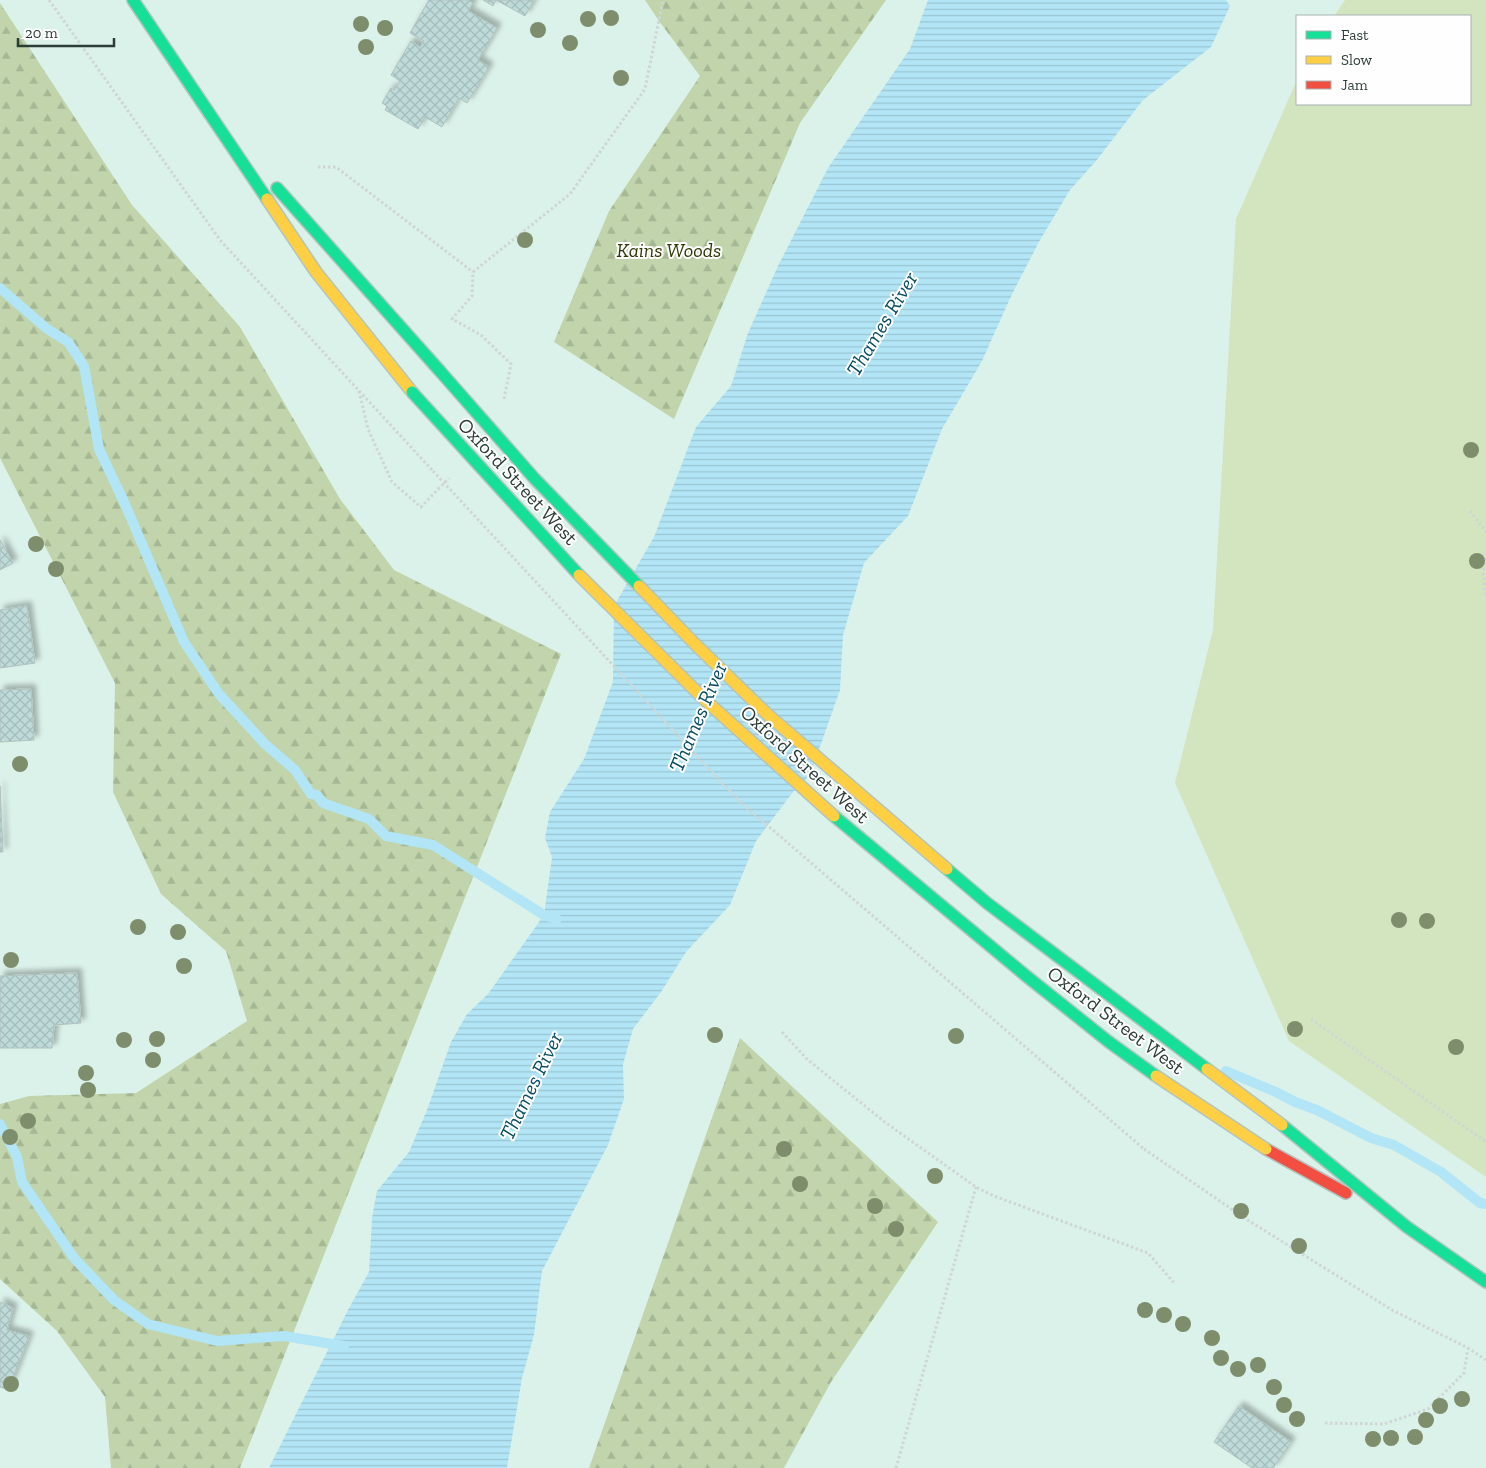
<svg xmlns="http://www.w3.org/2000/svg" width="1486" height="1468" viewBox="0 0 1486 1468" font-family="'Zilla Slab',serif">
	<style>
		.green { fill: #d2e5be }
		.forest { fill: url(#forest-firs) }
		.water { fill: url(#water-rules) }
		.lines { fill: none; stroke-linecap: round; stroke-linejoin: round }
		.stream { stroke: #b2e5f5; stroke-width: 10 }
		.building { fill: url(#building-cross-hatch); stroke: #b0c2bf; filter: url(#shadow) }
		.fast-casing { stroke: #b2c4bd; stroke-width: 14 }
		.slow-casing { stroke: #b2c4bd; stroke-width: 14 }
		.jam-casing { stroke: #b2c4bd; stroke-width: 14 }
		.path { stroke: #cfd6d4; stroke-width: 3; stroke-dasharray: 2.5 2.5; stroke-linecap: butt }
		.fast { stroke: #16e098; stroke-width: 11 }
		.slow { stroke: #ffcf43; stroke-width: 11 }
		.jam { stroke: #f24e42; stroke-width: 11 }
		.fast-bridge-casing { stroke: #b2c4bd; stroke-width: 14; stroke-linecap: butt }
		.slow-bridge-casing { stroke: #b2c4bd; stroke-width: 14; stroke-linecap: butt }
		.path-bridge { stroke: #cfd6d4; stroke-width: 3; stroke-dasharray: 2.5 2.5; stroke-linecap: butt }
		.fast-bridge { stroke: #16e098; stroke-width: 11 }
		.slow-bridge { stroke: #ffcf43; stroke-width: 11 }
		.tree { fill: #7e8d6c }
		.labels { text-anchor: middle; stroke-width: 4; stroke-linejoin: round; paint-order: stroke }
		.park-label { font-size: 20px; font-style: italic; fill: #313a05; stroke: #fefefe }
		.street-label { font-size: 20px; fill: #2c3d38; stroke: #fefefe }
		.water-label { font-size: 21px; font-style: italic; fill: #084e65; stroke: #fefefe }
	</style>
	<defs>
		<pattern id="forest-firs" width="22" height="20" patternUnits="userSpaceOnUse" patternTransform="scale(1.25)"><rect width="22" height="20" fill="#c1d4ab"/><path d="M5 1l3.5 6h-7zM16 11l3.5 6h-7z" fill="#a6b794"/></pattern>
		<pattern id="water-rules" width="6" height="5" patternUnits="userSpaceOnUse" patternTransform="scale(1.25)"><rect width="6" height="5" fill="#b2e5f5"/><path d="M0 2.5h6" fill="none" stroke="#99c5d3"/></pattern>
		<pattern id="building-cross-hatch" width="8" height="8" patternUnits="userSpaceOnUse" patternTransform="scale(1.25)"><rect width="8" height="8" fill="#bedbd9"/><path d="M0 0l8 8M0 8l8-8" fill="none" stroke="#a3bdbb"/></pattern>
		<filter id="shadow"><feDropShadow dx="4.5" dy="-4.5" stdDeviation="2.5" flood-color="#0004"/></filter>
	</defs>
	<rect width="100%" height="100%" fill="#dbf2ea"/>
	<!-- green -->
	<polygon class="green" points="1345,0 1486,0 1486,1177 1289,1041 1175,783 1213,630 1236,219 1297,80 1297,104 1470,104 1470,16 1334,16"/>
	<!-- forest -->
	<g class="forest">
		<polygon points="645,0 886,0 800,123 674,419 554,342 609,211 700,76 659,21"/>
		<polygon points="0,3 132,205 240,327 340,499 394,570 561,654 240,1468 111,1468 105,1397 57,1331 0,1279 0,1104 29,1096 136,1093 247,1021 226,951 161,894 113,792 115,683 0,458"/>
		<polygon points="740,1038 938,1222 831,1382 784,1468 589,1468"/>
	</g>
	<!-- water -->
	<polygon class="water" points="928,0 1226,0 1230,6 1211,47 1143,100 1096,161 1070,190 1040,240 1012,294 982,361 942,429 908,516 864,563 843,635 840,690 810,775 793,792 756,841 730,905 686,952 661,992 633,1029 623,1064 624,1099 608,1145 542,1271 534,1335 522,1378 507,1468 269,1468 348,1310 369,1272 372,1218 377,1191 409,1152 427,1110 451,1042 467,1014 488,994 544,915 552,857 545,838 550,812 584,759 613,682 614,606 654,537 696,427 731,386 748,333 778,266 828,168 910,49"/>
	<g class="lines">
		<!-- stream -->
		<g class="stream">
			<polyline points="0,288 46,328 68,342 84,366 99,449 124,502 184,642 219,694 265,744 295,770 311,794 317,795 323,803 369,819 386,836 433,845 544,915 557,919"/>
			<polyline points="1226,1071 1276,1092 1295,1102 1317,1110 1371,1138 1394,1145 1441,1172 1480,1203 1486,1204"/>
			<polyline points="0,1124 17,1157 22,1182 74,1258 114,1300 148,1324 217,1341 284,1336 344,1346"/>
		</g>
	</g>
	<!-- building -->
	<g class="building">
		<polygon points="429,0 468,0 473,3 468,11 497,28 478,60 489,67 467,103 459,98 442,127 425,117 418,129 385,110 387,106 382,103 391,88 394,90 400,81 391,75 411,41 420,47 424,41 410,33"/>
		<polygon points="483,0 534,0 525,16 496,0 493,6"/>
		<polygon points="0,540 13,563 0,570"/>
		<polygon points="27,606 35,663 0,668 0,610"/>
		<polygon points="31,689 34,740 0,742 0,690"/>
		<polygon points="0,786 3,852 0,852"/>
		<polygon points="77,973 81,1023 54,1025 52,1048 0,1048 0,976"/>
		<polygon points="0,1302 13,1308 7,1330 29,1336 8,1390 0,1387"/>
		<polygon points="1239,1406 1291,1442 1273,1468 1252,1468 1214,1442"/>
	</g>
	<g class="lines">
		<defs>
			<g id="fast">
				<polyline points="133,0 267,199"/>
				<polyline points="277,188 439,370"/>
				<polyline points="1282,1125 1407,1227 1486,1282"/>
			</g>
			<polyline id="slow" points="267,199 316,272 412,392"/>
			<polyline id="jam" points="1266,1149 1346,1193"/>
		</defs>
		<!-- fast casing -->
		<use href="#fast" class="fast-casing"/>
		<!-- slow casing -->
		<use href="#slow" class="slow-casing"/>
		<!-- jam casing -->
		<use href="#jam" class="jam-casing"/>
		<!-- path -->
		<g class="path">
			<polyline points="49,0 220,240 433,471"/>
			<polyline points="318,167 336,167 473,272"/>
			<polyline points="359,391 368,429 392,482 421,507 449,478"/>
			<polyline points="504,399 511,364 481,335 452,319 472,296 473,272 570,194 645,89 663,0"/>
			<polyline points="1470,511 1486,532"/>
			<polyline points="1486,553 1483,573 1486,598"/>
			<polyline points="1311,1019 1486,1142"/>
			<polyline points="782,1032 808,1060 886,1123 976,1187 994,1196 1148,1253 1175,1284"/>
			<polyline points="1144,1149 1246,1219 1392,1310 1468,1348 1486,1360"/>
			<polyline points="1325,1423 1384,1424 1428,1409 1464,1373 1468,1348"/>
			<polyline points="896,1468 976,1187"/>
		</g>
		<!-- fast -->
		<use href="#fast" class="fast"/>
		<!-- slow -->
		<use href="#slow" class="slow"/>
		<!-- jam -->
		<use href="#jam" class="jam"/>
		<defs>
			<g id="fast-bridge">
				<polyline points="439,370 534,478 639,586"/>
				<polyline points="412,392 579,575"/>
				<polyline points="834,816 1025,975 1109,1042 1156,1076"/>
				<polyline points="947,869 987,903 1207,1069"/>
			</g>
			<g id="slow-bridge">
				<polyline points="579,575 704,699 834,816"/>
				<polyline points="639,586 694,643 767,714 947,869"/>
				<polyline points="1207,1069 1282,1125"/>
				<polyline points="1156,1076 1266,1149"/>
			</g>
		</defs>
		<!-- fast-bridge casing -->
		<use href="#fast-bridge" class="fast-bridge-casing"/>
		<!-- slow-bridge casing -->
		<use href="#slow-bridge" class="slow-bridge-casing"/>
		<!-- path-bridge -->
		<polyline class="path-bridge" points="433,471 738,800 1144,1149"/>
		<!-- fast-bridge -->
		<use href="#fast-bridge" class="fast-bridge"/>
		<!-- slow-bridge -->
		<use href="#slow-bridge" class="slow-bridge"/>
	</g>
	<!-- trees -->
	<g class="tree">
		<circle cx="611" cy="18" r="8"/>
		<circle cx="588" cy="19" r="8"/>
		<circle cx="361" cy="24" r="8"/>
		<circle cx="385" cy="28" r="8"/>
		<circle cx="538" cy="30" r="8"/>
		<circle cx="570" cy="43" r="8"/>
		<circle cx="366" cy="47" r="8"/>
		<circle cx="621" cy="78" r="8"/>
		<circle cx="525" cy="240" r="8"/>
		<circle cx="1471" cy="450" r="8"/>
		<circle cx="36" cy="544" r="8"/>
		<circle cx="1477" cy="561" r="8"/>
		<circle cx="56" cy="569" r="8"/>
		<circle cx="20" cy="764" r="8"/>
		<circle cx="1399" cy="920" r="8"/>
		<circle cx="1427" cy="921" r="8"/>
		<circle cx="138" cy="927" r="8"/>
		<circle cx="178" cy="932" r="8"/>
		<circle cx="11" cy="960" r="8"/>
		<circle cx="184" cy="966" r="8"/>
		<circle cx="1295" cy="1029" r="8"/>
		<circle cx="715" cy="1035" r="8"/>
		<circle cx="956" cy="1036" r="8"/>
		<circle cx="157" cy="1039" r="8"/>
		<circle cx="124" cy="1040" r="8"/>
		<circle cx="1456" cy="1047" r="8"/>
		<circle cx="153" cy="1060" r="8"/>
		<circle cx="86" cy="1073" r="8"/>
		<circle cx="88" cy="1090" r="8"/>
		<circle cx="28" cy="1121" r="8"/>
		<circle cx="10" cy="1137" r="8"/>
		<circle cx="784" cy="1149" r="8"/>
		<circle cx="935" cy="1176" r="8"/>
		<circle cx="800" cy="1184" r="8"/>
		<circle cx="875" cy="1206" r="8"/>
		<circle cx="1241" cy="1211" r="8"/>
		<circle cx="896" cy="1229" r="8"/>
		<circle cx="1299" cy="1246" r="8"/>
		<circle cx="1145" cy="1310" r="8"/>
		<circle cx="1164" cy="1315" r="8"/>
		<circle cx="1183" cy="1324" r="8"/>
		<circle cx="1212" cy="1338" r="8"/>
		<circle cx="1221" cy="1358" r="8"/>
		<circle cx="1258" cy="1365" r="8"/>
		<circle cx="1238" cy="1369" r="8"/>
		<circle cx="11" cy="1384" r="8"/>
		<circle cx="1274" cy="1387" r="8"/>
		<circle cx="1462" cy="1399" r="8"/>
		<circle cx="1284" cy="1405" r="8"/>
		<circle cx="1440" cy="1406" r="8"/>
		<circle cx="1297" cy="1419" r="8"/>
		<circle cx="1426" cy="1420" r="8"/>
		<circle cx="1415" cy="1437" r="8"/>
		<circle cx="1391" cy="1438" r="8"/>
		<circle cx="1373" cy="1439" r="8"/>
	</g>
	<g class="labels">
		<!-- park labels -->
		<g class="park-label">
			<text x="669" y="257">Kains Woods</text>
		</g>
		<!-- street labels -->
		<g class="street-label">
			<text transform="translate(518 481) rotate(47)" y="7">Oxford Street West</text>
			<text transform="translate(805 764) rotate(42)" y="7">Oxford Street West</text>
			<text transform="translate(1116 1020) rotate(37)" y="7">Oxford Street West</text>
		</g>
		<!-- water labels -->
		<g class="water-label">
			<text transform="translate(882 324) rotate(-59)" y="7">Thames River</text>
			<text transform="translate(698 717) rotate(-67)" y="7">Thames River</text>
			<text transform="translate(531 1086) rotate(-64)" y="7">Thames River</text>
		</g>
	</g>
	<!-- legend -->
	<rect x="1296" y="15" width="175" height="90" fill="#fefefe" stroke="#aab1af"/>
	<rect x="1306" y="31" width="25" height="8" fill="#16e098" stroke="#aab1af"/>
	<text x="1341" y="40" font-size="15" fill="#2c3d38">Fast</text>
	<rect x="1306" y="56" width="25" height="8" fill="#ffcf43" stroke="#aab1af"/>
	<text x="1341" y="65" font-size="15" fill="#2c3d38">Slow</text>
	<rect x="1306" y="81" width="25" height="8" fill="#f24e42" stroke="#aab1af"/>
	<text x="1341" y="90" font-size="15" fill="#2c3d38">Jam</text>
	<!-- scale -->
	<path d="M18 38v8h96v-8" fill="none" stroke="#2c3d38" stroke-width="2.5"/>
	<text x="25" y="38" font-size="15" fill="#2c3d38" stroke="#fefefe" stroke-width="4" paint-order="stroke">20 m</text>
</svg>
